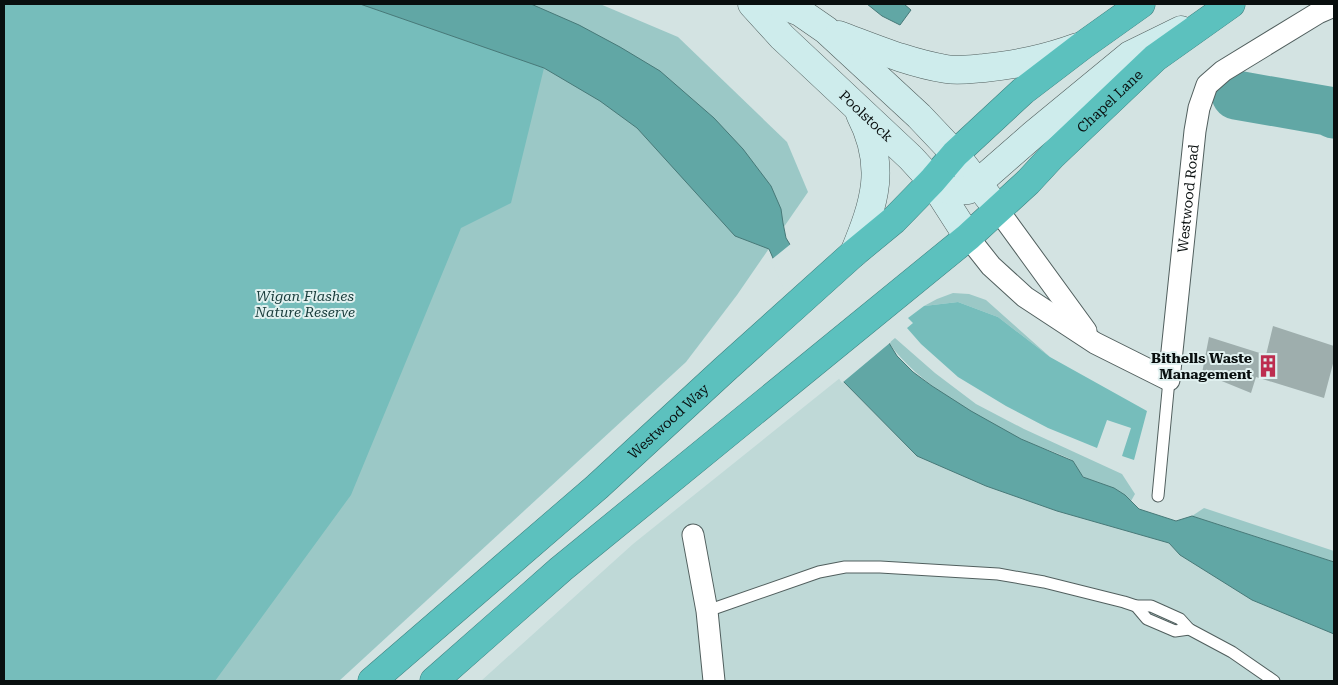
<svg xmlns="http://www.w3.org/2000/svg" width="1338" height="685" viewBox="0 0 1338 685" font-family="'Roboto Serif',serif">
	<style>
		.built { fill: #bfd9d7 }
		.green { fill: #9bc8c6 }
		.forest { fill: #76bdbb }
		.water { fill: #61a7a5; stroke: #477978 }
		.pier { fill: #d3e3e2 }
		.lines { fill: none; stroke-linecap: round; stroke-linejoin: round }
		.river { stroke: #61a7a5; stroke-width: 49 }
		.building { fill: #9eaead }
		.lane-casing { stroke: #515f5e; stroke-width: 13 }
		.street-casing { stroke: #515f5e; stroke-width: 23 }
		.secondary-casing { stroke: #515f5e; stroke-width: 29 }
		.highway-casing { stroke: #3f8381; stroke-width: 29 }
		.lane { stroke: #fff; stroke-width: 11 }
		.street { stroke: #fff; stroke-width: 21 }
		.secondary { stroke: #ceecec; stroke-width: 28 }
		.highway { stroke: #5cc1be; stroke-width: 28 }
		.labels { text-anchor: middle; stroke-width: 4; stroke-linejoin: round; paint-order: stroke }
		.street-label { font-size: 14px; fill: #090f0f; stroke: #e0f0ef }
		.park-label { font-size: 14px; font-style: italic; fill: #183b3a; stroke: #e0f0ef }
		.poi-label { font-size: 14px; font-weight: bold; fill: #090f0f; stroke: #e0f0ef; text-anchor: end }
	</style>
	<rect width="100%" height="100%" fill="#d3e3e2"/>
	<!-- built -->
	<polygon class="built" points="840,378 917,456 986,486 1057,511 1169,543 1180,555 1252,600 1334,634 1334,681 481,681 633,544"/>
	<!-- green -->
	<g class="green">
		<polygon points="4,4 600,4 678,37 787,142 808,192 737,295 686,362 339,681 4,681"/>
		<polygon points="953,293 969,294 986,300 1050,357 998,317 958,302 924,306 937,299"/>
		<path d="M895,338L935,373L976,404L1024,429L1122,474L1135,494L1131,501C1121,490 1108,486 1094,481C1091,480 1087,479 1084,477C1079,474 1077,466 1073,461C1066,455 1032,445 1020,439C976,416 918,384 889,343Z"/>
		<polygon points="1204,508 1334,551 1334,562 1192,516"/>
	</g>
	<!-- forest -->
	<g class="forest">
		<polygon points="4,4 360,4 544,68 511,203 461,228 351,495 215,681 4,681"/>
		<polygon points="958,302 998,317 1050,357 1147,411 1134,460 1122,456 1131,428 1107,420 1097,448 1048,428 1006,406 958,377 921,344 907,328 913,323 908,318 924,306"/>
	</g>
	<!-- water -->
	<g class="water">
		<polygon points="360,4 531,4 579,25 620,47 660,71 714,118 743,149 771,186 781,209 783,223 786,238 815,285 889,343 897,356 913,372 932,386 971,411 1021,439 1073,461 1083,477 1114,488 1125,495 1139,509 1176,521 1192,516 1334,562 1334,634 1252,600 1180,555 1169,543 1057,511 986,486 917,456 840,378 797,313 769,249 735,236 637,128 600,101 544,68"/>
		<polygon points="867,4 904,4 911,10 900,25 882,16"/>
	</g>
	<!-- pier -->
	<polygon class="pier" points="792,243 816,283 832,286 891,342 842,383 795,314 771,260"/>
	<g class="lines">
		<!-- river -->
		<polyline class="river" points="1236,95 1328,111 1334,114"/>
	</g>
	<!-- building -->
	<polygon class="building" points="1273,326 1334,346 1334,360 1324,398 1256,377 1251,393 1202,373 1209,337 1266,355"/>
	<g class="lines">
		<defs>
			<g id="lane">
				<polyline points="1158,496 1169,380"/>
				<polyline points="1136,606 1147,619 1175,631 1189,629"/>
				<polyline points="707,611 819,572 845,567 880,567 998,574 1044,582 1124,602 1136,606 1151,606 1180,619 1189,629 1232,652 1274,681"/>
			</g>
			<g id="street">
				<polyline points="998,210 1086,331"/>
				<path id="s1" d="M968,237L991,266L1025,297L1095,343L1169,380L1195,131L1199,108L1207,85L1223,71L1318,13L1334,6"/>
				<polyline points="693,535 707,611 714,681"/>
			</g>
			<g id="secondary">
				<path id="s2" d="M752,4L782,37L911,158L932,181L968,237"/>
				<polyline points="780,4 800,12 826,30 919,116 955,154 989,198"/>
				<path d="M839,35C874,48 909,63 946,69C958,71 972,69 984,68C1019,64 1045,59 1078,47"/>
				<polyline points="932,181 941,188 955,191 968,190 978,183 1034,134 1130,55 1181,30"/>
				<path d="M854,253C875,202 887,166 860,114"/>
			</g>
			<g id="highway">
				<path id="s3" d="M372,681L597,487L724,370L854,253L894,220L932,181L955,154L1023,91L1082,46L1141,4"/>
				<path id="s4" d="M434,681L561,569L968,237L1028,182L1053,155L1155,58L1231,4"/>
			</g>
		</defs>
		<!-- lane casing -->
		<use href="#lane" class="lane-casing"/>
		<!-- street casing -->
		<use href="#street" class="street-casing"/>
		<!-- secondary casing -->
		<use href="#secondary" class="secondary-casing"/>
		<!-- highway casing -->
		<use href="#highway" class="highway-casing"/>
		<!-- lane -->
		<use href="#lane" class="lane"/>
		<!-- street -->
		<use href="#street" class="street"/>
		<!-- secondary -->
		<use href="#secondary" class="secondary"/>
		<!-- highway -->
		<use href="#highway" class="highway"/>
	</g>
	<!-- icons -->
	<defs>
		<symbol id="building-bare" viewBox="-9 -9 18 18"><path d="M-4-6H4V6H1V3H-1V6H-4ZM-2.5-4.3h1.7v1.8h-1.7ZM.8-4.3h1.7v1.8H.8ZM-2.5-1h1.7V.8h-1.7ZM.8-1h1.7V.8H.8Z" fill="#bd2d4f" stroke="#e0f0ef" stroke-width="2.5" paint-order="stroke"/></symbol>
	</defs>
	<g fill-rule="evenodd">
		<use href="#building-bare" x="1252" y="350" width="32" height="32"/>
	</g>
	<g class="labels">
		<!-- street labels -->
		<g class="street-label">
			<text dy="5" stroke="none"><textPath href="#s4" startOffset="891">Chapel Lane</textPath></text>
			<text dy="5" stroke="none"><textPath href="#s2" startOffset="160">Poolstock</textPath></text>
			<text dy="5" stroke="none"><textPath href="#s1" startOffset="432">Westwood Road</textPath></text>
			<text dy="5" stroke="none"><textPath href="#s3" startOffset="394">Westwood Way</textPath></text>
		</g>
		<!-- park labels -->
		<g class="park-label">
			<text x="305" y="301">Wigan Flashes<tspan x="305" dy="16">Nature Reserve</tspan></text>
		</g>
		<!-- poi labels -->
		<g class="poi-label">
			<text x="1252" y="363">Bithells Waste<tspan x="1252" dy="16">Management</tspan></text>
		</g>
	</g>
	<!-- border -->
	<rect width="1338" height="685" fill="none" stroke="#090f0f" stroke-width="10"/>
</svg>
